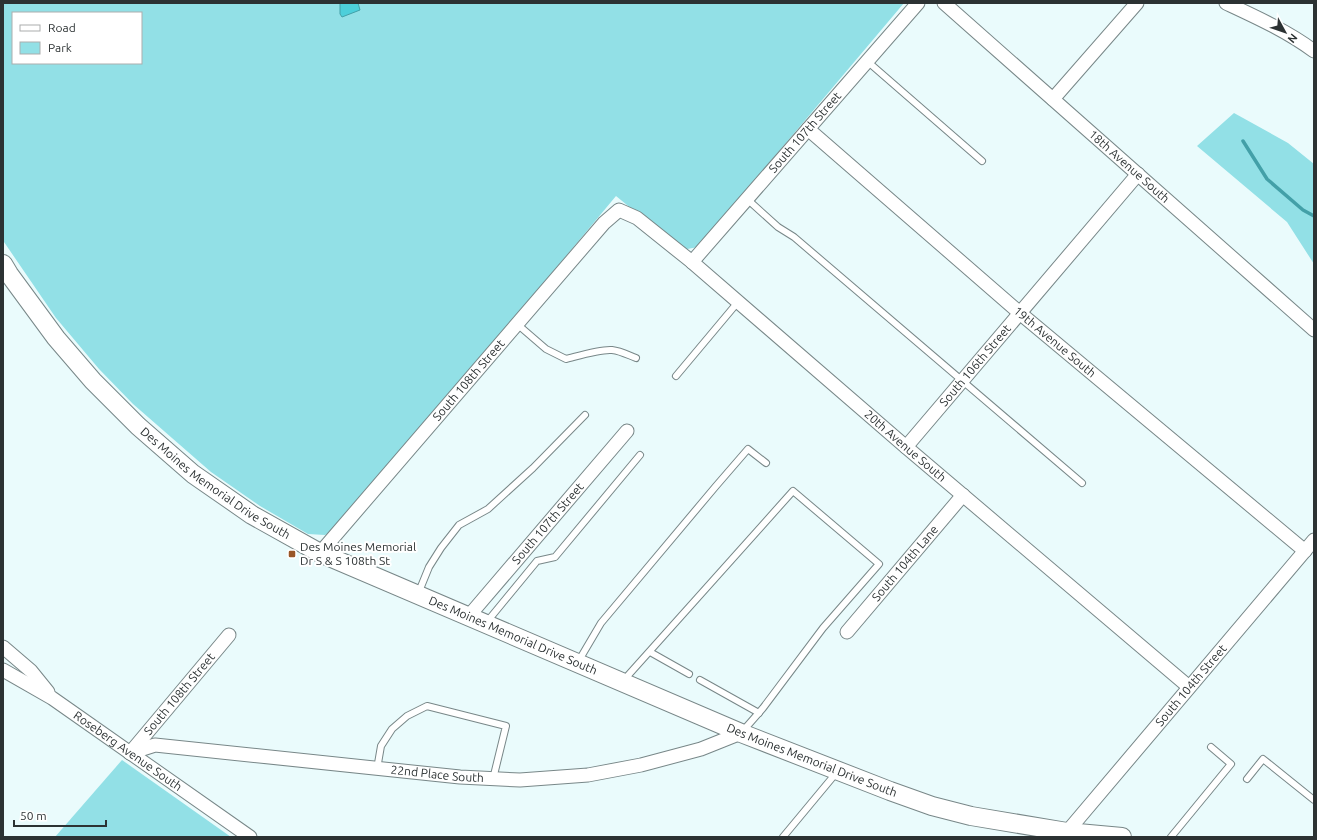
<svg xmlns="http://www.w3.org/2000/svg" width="1317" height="840" viewBox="0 0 1317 840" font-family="Ubuntu,sans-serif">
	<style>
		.green { fill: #92e0e6; fill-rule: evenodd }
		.water { fill: #4dcfda; stroke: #43a0a8 }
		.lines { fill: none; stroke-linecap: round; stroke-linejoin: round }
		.stream { stroke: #43a0a8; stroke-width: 3.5 }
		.lane-casing { stroke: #788788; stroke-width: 8 }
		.street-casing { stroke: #788788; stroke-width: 15 }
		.secondary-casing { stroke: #788788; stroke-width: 20 }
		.lane { stroke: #fff; stroke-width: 6 }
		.street { stroke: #fff; stroke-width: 13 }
		.secondary { stroke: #fff; stroke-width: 18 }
		.poi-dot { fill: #995627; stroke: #fff; stroke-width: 1.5 }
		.labels { text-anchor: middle; stroke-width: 4; stroke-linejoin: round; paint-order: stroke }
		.street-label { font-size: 12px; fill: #2c3233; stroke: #fff }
		.poi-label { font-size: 12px; fill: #2c3233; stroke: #fff; text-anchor: start }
	</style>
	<rect width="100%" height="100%" fill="#eafbfc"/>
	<!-- green -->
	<g class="green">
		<path d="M3,3H904L698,247L682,250L616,196L343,524L325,535L308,534L260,506L211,472L133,404L99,369L56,318L4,242ZM13,13H141V63H13Z"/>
		<polygon points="1234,113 1288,143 1314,164 1314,264 1287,222 1197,146"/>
		<polygon points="122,760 231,837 55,837"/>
	</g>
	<!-- water -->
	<polygon class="water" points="340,3 358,3 360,10 342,17 340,14"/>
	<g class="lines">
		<!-- stream -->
		<polyline class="stream" points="1243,141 1267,179 1303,210 1314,216"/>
		<defs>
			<g id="lane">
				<polyline points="867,61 982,161"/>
				<polyline points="747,199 778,227 794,237 1082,483"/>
				<path d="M517,324L546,349L566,359C578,356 600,349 612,350C621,351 628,355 636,358"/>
				<polyline points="676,376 738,302"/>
				<polyline points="418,594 429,567 441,548 459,525 488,509 533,468 585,415"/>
				<polyline points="486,623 537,561 555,557 640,455"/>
				<polyline points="650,652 689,674"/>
				<polyline points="578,662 601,623 716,486 748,449 766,463"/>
				<polyline points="700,680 759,713"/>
				<polyline points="623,681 793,491 879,564 823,628 763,708 742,732"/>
				<polyline points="377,769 381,746 392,729 407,716 427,706 506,726 493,779"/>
				<polyline points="1247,779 1263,759 1314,800"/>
				<polyline points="783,837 837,772"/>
				<polyline points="1171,837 1231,764 1211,747"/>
			</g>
			<g id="street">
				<path id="s1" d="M944,3L1314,330"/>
				<path d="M1226,3C1256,17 1287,31 1314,51"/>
				<polyline points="1053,99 1137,3"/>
				<path id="s2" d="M808,129L1021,314L1305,551"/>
				<path id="s3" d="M692,262L918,3"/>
				<path id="s4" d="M906,447L1138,174"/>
				<path id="s5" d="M320,553L604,223L619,210L637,218L692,262L906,447L1189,687"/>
				<path id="s6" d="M468,617L627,431"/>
				<path id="s7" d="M847,632L963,495"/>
				<polyline points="3,647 31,671 48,692"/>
				<path id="s8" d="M3,670L52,698L250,837"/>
				<path id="s9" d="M130,753L155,745L460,777L520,780L588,775L641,765L701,749L741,733"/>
				<path id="s10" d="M130,753L229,635"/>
				<path id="s11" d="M1067,832L1314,540"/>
			</g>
			<g id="secondary">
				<path id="s12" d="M3,264L9,274L56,338L93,381L138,426L193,474L252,515L320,553L741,733L890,791L932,806L971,816L1067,832L1122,837"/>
			</g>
		</defs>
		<!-- lane casing -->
		<use href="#lane" class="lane-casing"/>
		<!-- street casing -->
		<use href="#street" class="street-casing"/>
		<!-- secondary casing -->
		<use href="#secondary" class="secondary-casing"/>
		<!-- lane -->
		<use href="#lane" class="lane"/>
		<!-- street -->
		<use href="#street" class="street"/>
		<!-- secondary -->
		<use href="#secondary" class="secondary"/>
	</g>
	<!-- markers -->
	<rect class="poi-dot" x="288" y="550" width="8" height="8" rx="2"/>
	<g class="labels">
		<!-- street labels -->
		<g class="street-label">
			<text dy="4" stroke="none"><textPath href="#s3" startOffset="172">South 107th Street</textPath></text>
			<text dy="4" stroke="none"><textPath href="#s1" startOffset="247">18th Avenue South</textPath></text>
			<text dy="4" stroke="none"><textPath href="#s2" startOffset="326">19th Avenue South</textPath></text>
			<text dy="4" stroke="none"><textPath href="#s4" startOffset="107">South 106th Street</textPath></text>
			<text dy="4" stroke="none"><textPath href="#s5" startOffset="228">South 108th Street</textPath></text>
			<text dy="4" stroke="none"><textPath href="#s5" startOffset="827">20th Avenue South</textPath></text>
			<text dy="4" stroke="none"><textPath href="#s12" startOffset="308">Des Moines Memorial Drive South</textPath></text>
			<text dy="4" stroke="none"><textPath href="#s6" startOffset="123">South 107th Street</textPath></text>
			<text dy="4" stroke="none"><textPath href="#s7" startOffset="90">South 104th Lane</textPath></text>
			<text dy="4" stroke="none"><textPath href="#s12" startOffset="644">Des Moines Memorial Drive South</textPath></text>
			<text dy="4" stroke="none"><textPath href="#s11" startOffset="192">South 104th Street</textPath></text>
			<text dy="4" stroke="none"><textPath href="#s10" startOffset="77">South 108th Street</textPath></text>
			<text dy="4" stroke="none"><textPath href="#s8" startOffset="149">Roseberg Avenue South</textPath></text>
			<text dy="4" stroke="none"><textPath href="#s12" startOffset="968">Des Moines Memorial Drive South</textPath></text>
			<text dy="4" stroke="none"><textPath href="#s9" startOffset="310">22nd Place South</textPath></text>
		</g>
		<!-- poi labels -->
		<g class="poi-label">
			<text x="300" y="551">Des Moines Memorial<tspan x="300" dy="14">Dr S &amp; S 108th St</tspan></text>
		</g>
	</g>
	<!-- border -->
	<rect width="1317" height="840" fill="none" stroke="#2c3233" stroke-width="8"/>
	<!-- legend -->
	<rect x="12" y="12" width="130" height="52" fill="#ffffff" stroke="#abadad"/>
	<rect x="20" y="25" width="20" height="6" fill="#ffffff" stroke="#abadad"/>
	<text x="48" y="32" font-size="12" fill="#2c3233">Road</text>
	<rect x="20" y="42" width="20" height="12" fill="#92e0e6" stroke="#abadad"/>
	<text x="48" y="52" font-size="12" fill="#2c3233">Park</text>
	<!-- north arrow -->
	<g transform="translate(1285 32) rotate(130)" stroke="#ffffff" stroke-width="3" paint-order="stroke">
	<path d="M0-3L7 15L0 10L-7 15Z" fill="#2c3233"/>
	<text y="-6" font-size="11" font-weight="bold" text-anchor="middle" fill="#2c3233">N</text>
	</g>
	<!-- scale -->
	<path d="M14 820v6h92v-6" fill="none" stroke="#2c3233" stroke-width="2"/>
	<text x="20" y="820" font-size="12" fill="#2c3233" stroke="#ffffff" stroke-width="3" paint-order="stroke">50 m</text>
</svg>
